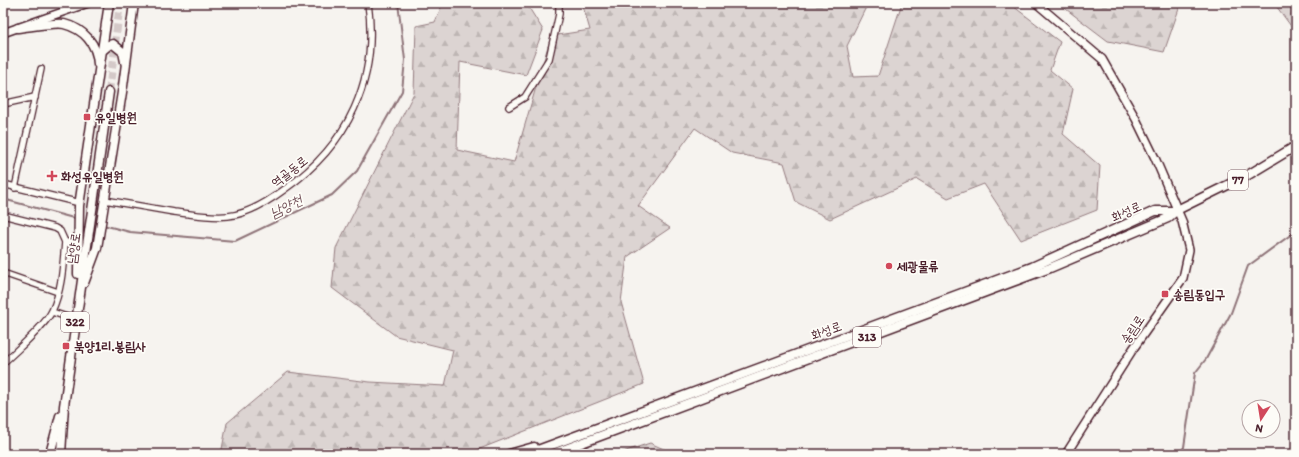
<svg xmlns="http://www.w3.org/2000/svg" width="1299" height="457" viewBox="0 0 1299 457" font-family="Itim,'Poor Story',sans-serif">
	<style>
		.forest { fill: url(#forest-firs); stroke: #937a7e }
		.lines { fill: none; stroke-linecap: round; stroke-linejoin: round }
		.stream { stroke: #8e7378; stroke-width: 2 }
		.primary-tunnel { stroke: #d4c9c8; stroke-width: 8; stroke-dasharray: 8 4; stroke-linecap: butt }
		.minor-casing { stroke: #4a1f2b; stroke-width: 8 }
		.secondary-casing { stroke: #4a1f2b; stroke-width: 10 }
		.primary-casing { stroke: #4a1f2b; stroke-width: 11 }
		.minor { stroke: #fdfcf7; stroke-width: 5.5 }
		.secondary { stroke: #fdfcf7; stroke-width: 7 }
		.primary { stroke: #fdfcf7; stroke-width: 8 }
		.poi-dot { fill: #d1495b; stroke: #fdfcf7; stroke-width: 1.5 }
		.labels { text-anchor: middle; stroke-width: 3.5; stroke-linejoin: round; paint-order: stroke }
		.shield { fill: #fdfcf7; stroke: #806168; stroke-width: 1 }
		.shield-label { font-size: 12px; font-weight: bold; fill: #4a1f2b }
		.poi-label { font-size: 13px; font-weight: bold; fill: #4a1f2b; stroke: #fdfcf7; text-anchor: start }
		.street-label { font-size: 13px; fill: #4a1f2b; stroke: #fdfcf7 }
		.water-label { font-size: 14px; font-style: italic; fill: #725058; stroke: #fdfcf7 }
	</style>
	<defs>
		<pattern id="forest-firs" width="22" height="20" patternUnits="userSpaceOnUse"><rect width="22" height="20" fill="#dcd4d2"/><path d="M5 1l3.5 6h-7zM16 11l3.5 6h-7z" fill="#beb6b4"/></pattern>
	</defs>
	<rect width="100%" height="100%" fill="#f6f3ef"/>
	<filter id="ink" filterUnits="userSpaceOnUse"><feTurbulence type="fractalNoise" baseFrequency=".025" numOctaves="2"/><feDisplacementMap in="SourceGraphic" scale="8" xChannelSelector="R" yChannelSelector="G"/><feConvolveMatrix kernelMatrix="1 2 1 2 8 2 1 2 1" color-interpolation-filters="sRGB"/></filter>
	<g filter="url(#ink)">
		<!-- forest -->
		<g class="forest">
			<polygon points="443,3 526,3 543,30 526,75 460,62 457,150 514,162 551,36 590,30 582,3 868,3 847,46 853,77 878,76 902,3 1009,3 1060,42 1050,70 1073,89 1063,134 1100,166 1097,210 1021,240 984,184 948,198 917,179 830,219 796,202 784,163 732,153 695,128 638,206 670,228 627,257 621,302 644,384 467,454 221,454 227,423 288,372 370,382 445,386 453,350 396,336 332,288 336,248 414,93 416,26 435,22"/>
			<polygon points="1058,3 1181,3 1164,52 1108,41"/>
			<polygon points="1274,3 1296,3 1296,33"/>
			<polygon points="650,443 675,454 617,454"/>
		</g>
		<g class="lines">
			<!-- stream -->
			<g class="stream">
				<polyline points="3,199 77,219"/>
				<polyline points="103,225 130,232 235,241 332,195 357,171 402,91 405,60 398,3"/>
				<polyline points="1180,454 1184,447 1195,373 1206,359 1231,313 1248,266 1296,231"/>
			</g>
			<!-- primary-tunnel -->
			<polyline class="primary-tunnel" points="109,92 120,3"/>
			<defs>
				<g id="minor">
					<polyline points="3,104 35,97"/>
					<polyline points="509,107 525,97 549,59 559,14 559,3"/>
					<polyline points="3,184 80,203"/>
					<polyline points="15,188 41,69"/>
					<path d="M105,200C128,204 151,208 174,212C192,214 210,218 228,216C249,214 269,201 285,189C348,145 379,80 368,3"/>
					<polyline points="3,215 55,228 60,231 65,242"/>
					<polyline points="3,273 58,292"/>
					<polyline points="52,312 76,320"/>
					<path d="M3,363C16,351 45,326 52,311C62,290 63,265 65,242L77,244"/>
				</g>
				<g id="secondary">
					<polyline points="1036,3 1102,59 1136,119 1155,158 1182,221 1189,250 1183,278 1133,349 1066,454"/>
					<polyline points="3,33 88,3"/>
				</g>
				<g id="primary">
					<path d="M18,28C29,27 55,22 64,24C84,29 97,44 98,64"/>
					<polyline points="103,50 109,45 113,44 123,52 125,62"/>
					<polyline points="78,274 79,206 109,3"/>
					<polyline points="84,283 97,248 123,86 134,3"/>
					<polyline points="50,454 60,416"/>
					<polyline points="61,454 64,406 109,92"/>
					<polyline points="509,454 534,447"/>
					<polyline points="527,454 1032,267 1155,211 1177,211"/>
					<polyline points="552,454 1050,268 1168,218 1177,210 1248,175 1296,146"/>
				</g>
			</defs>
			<!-- minor casing -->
			<use href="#minor" class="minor-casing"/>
			<!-- secondary casing -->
			<use href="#secondary" class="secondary-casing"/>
			<!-- primary casing -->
			<use href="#primary" class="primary-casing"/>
			<!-- minor -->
			<use href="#minor" class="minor"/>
			<!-- secondary -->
			<use href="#secondary" class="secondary"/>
			<!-- primary -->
			<use href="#primary" class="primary"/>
		</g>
	</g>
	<!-- markers -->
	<g class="poi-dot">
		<rect x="83" y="113" width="8" height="8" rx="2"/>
		<path d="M50 170h4v4h4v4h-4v4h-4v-4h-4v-4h4z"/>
		<circle cx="889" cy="266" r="4"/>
		<rect x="1161" y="290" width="8" height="8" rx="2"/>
		<rect x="62" y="342" width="8" height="8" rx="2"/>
	</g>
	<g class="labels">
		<!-- shield labels -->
		<g class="shield">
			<rect x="1228" y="170" width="20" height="20" rx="3"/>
			<rect x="61" y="312" width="28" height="20" rx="3"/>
			<rect x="853" y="327" width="28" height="20" rx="3"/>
		</g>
		<g class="shield-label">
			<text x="1238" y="184">77</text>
			<text x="75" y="326">322</text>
			<text x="867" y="341">313</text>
		</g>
		<!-- poi labels -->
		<g class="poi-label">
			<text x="95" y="122">유일병원</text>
			<text x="61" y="181">화성유일병원</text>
			<text x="897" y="271">세광물류</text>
			<text x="1173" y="299">송림동입구</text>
			<text x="74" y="351">북양1리.봉림사</text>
		</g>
		<!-- street labels -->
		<g class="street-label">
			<text transform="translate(289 171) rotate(-38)" y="5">역골동로</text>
			<text transform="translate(1126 211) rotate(-24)" y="5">화성로</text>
			<text transform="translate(73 248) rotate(-82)" y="5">남양로</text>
			<text transform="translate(1132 329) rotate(-56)" y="5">송림로</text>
			<text transform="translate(826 330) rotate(-20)" y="5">화성로</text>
		</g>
		<!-- water labels -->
		<g class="water-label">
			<text transform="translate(286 206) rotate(-26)" y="5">남양천</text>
		</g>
	</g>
	<!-- margin -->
	<rect width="1299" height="457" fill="none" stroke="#fdfcf7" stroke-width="16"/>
	<rect x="8" y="8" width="1283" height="441" fill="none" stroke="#4a1f2b" stroke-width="1.5" filter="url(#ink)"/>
	<!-- north arrow -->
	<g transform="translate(1261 419) rotate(192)"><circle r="19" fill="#fdfcf7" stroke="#b5a4a5"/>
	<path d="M0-3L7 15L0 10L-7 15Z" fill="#d1495b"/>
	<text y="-6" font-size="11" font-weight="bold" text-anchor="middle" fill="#4a1f2b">N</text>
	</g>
</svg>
